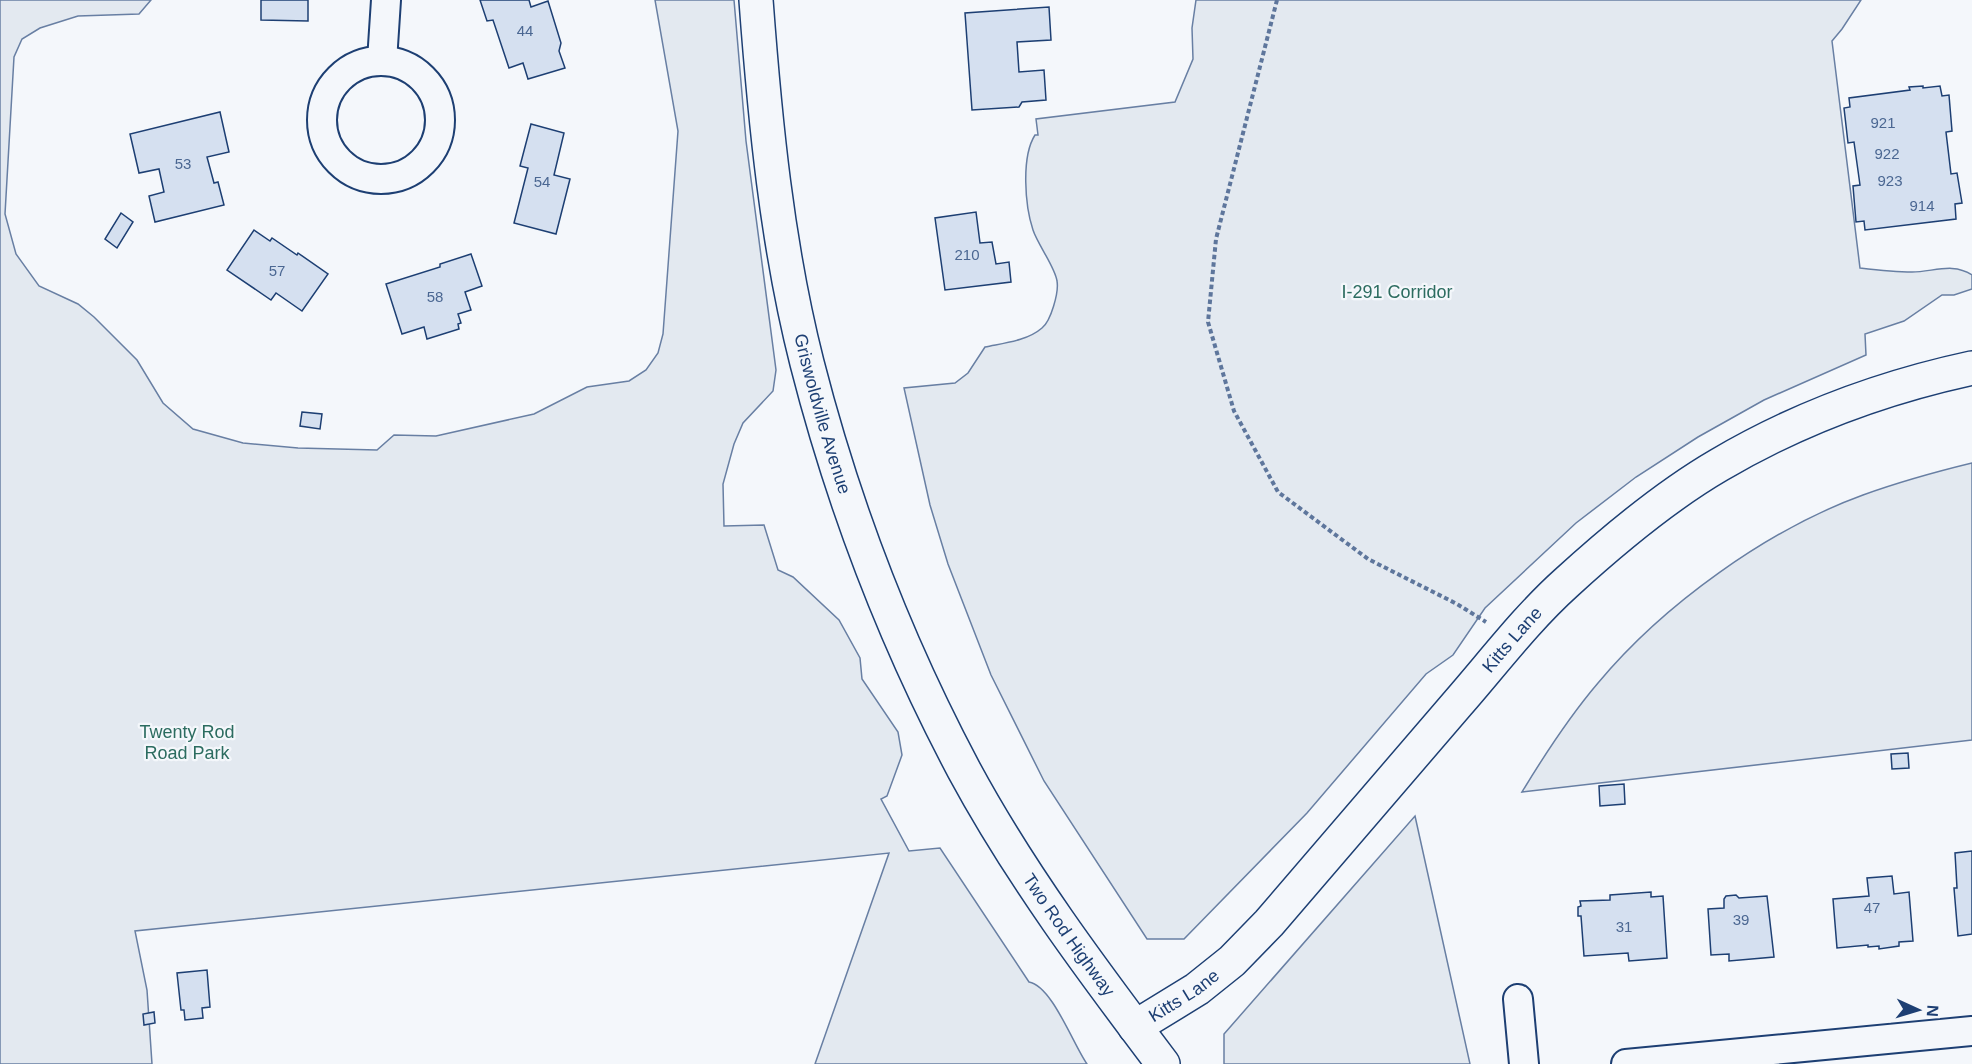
<svg xmlns="http://www.w3.org/2000/svg" width="1972" height="1064" viewBox="0 0 1972 1064" font-family="Helvetica,sans-serif">
	<style>
		.green { fill: #e3e9f0; stroke: #687fa3; stroke-width: 1.5 }
		.building { fill: #d5e0f0; stroke: #1d3f73; stroke-width: 1.5 }
		.lines { fill: none; stroke-linecap: round; stroke-linejoin: round }
		.minor-casing { stroke: #1d3f73; stroke-width: 32 }
		.tertiary-casing { stroke: #1d3f73; stroke-width: 36 }
		.path { stroke: #5e769c; stroke-width: 4; stroke-dasharray: 4.5 3; stroke-linecap: butt }
		.minor { stroke: #f4f7fb; stroke-width: 28 }
		.tertiary { stroke: #f4f7fb; stroke-width: 33 }
		.labels { text-anchor: middle; stroke-width: 4.5; stroke-linejoin: round; paint-order: stroke }
		.number-label { font-size: 15px; fill: #4b6792 }
		.park-label { font-size: 18px; fill: #2c6c60; stroke: #f4f7fb }
		.street-label { font-size: 18px; fill: #1d3f73; stroke: #f4f7fb }
	</style>
	<rect width="100%" height="100%" fill="#f4f7fb"/>
	<!-- green -->
	<g class="green">
		<path d="M0,0H151L139,14L78,16L40,28L22,39L14,57L5,214L16,254L39,286L78,304L94,317L137,360L163,403L193,429L243,443L298,448L377,450L394,435L436,436L534,414L587,387L629,381L646,370L658,353L663,334L678,131L655,0H734L746,141L776,370L773,391L743,423L734,444L723,484L724,526L764,525L778,570L793,577L839,620L860,658L862,679L898,732L902,755L887,796L881,799L909,851L940,848L1029,982C1052,986 1073,1044 1087,1064H815L889,853L135,931L147,990L152,1064H0Z"/>
		<path d="M1196,0H1861L1842,29L1832,41L1860,268C1877,270 1895,272 1912,272C1933,272 1953,262 1972,275V289L1954,295H1942L1904,321L1865,334L1866,355L1764,400L1698,437L1636,477L1576,523L1485,608L1453,655L1426,674L1307,813L1184,939H1147L1044,781L991,675L948,564L930,505L904,388L955,383L968,373L985,347C1004,343 1027,341 1042,328C1051,321 1059,292 1057,281C1055,267 1038,245 1033,230C1025,206 1021,157 1035,135H1038L1036,119L1175,102L1193,59L1192,28Z"/>
		<path d="M1972,463V740L1522,792C1545,754 1569,717 1598,683C1663,605 1767,530 1863,495C1899,482 1935,472 1972,463Z"/>
		<polygon points="1415,816 1470,1064 1224,1064 1224,1034"/>
	</g>
	<!-- building -->
	<g class="building">
		<polygon points="261,0 308,0 308,21 261,20"/>
		<polygon points="480,0 529,0 531,7 548,1 561,43 559,51 565,68 528,79 523,63 509,68 493,20 487,21"/>
		<polygon points="1049,7 1051,40 1017,42 1019,72 1044,70 1046,100 1022,102 1019,107 972,110 965,13"/>
		<polygon points="1923,86 1923,88 1940,86 1942,96 1949,95 1952,131 1946,132 1951,174 1957,173 1962,203 1955,204 1956,219 1865,230 1864,221 1856,222 1853,186 1860,185 1854,142 1848,143 1844,108 1850,107 1849,98 1910,90 1909,87"/>
		<polygon points="220,112 229,152 207,157 214,183 218,182 224,205 155,222 149,196 164,192 159,169 139,173 130,134"/>
		<polygon points="531,124 564,133 554,175 570,179 556,234 514,223 528,168 520,166"/>
		<polygon points="976,212 980,243 992,242 996,264 1009,262 1011,282 945,290 935,218"/>
		<polygon points="121,213 133,222 117,248 105,239"/>
		<polygon points="254,230 270,241 272,238 297,255 298,253 328,274 302,311 276,293 271,300 227,270"/>
		<polygon points="471,254 482,286 465,292 471,310 458,314 461,323 458,324 459,329 427,339 424,327 402,334 386,284 440,267 440,264"/>
		<polygon points="302,412 322,414 320,429 300,426"/>
		<polygon points="1908,753 1909,768 1892,769 1891,754"/>
		<polygon points="1624,784 1625,804 1600,806 1599,786"/>
		<polygon points="1972,851 1972,934 1958,936 1954,888 1957,888 1955,853"/>
		<polygon points="1892,876 1894,894 1909,892 1913,941 1899,942 1899,946 1879,949 1879,946 1868,947 1868,945 1837,948 1833,899 1869,896 1867,878"/>
		<polygon points="1651,892 1651,897 1663,896 1667,958 1629,961 1628,953 1584,956 1581,916 1578,916 1578,907 1581,906 1580,901 1610,900 1610,895"/>
		<polygon points="1736,895 1739,898 1767,896 1774,957 1729,961 1729,954 1711,955 1708,909 1724,908 1724,899 1726,896"/>
		<polygon points="207,970 210,1007 202,1008 203,1018 185,1020 184,1010 181,1010 177,973"/>
		<polygon points="154,1012 155,1023 144,1025 143,1014"/>
	</g>
	<g class="lines">
		<defs>
			<g id="minor">
				<polyline points="382,61 386,0"/>
				<circle cx="381" cy="120" r="59"/>
				<polyline points="1518,999 1524,1064"/>
				<polyline points="1626,1064 1972,1031"/>
			</g>
			<g id="tertiary">
				<path id="s1" d="M756,0C765,121 777,245 807,363C843,504 896,642 964,770C1020,874 1092,970 1163,1064"/>
				<path id="s2" d="M1135,1027L1197,989L1232,961L1269,923C1332,850 1395,777 1458,703C1493,663 1526,619 1566,583C1613,540 1664,497 1719,465C1797,419 1884,387 1972,368"/>
			</g>
		</defs>
		<!-- minor casing -->
		<use href="#minor" class="minor-casing"/>
		<!-- tertiary casing -->
		<use href="#tertiary" class="tertiary-casing"/>
		<!-- path -->
		<polyline class="path" points="1277,0 1216,239 1208,322 1234,411 1278,492 1368,559 1457,604 1486,622"/>
		<!-- minor -->
		<use href="#minor" class="minor"/>
		<!-- tertiary -->
		<use href="#tertiary" class="tertiary"/>
	</g>
	<g class="labels">
		<!-- number labels -->
		<g class="number-label">
			<text x="525" y="36">44</text>
			<text x="1883" y="128">921</text>
			<text x="1887" y="159">922</text>
			<text x="183" y="169">53</text>
			<text x="1890" y="186">923</text>
			<text x="542" y="187">54</text>
			<text x="1922" y="211">914</text>
			<text x="967" y="260">210</text>
			<text x="277" y="276">57</text>
			<text x="435" y="302">58</text>
			<text x="1872" y="913">47</text>
			<text x="1741" y="925">39</text>
			<text x="1624" y="932">31</text>
		</g>
		<!-- park labels -->
		<g class="park-label">
			<text x="1397" y="298">I-291 Corridor</text>
			<text x="187" y="738">Twenty Rod<tspan x="187" dy="21">Road Park</tspan></text>
		</g>
		<!-- street labels -->
		<g class="street-label">
			<text dy="6" stroke="none"><textPath href="#s1" startOffset="420">Griswoldville Avenue</textPath></text>
			<text dy="6" stroke="none"><textPath href="#s2" startOffset="544">Kitts Lane</textPath></text>
			<text dy="6" stroke="none"><textPath href="#s1" startOffset="1000">Two Rod Highway</textPath></text>
			<text dy="6" stroke="none"><textPath href="#s2" startOffset="58">Kitts Lane</textPath></text>
		</g>
	</g>
	<!-- north arrow -->
	<g transform="translate(1918 1010) rotate(94)" stroke="#f4f7fb" stroke-width="4.5" paint-order="stroke">
	<path d="M0-4.5L10 22L0 15L-10 22Z" fill="#1d3f73"/>
	<text y="-9" font-size="16" font-weight="bold" text-anchor="middle" fill="#1d3f73">N</text>
	</g>
</svg>
